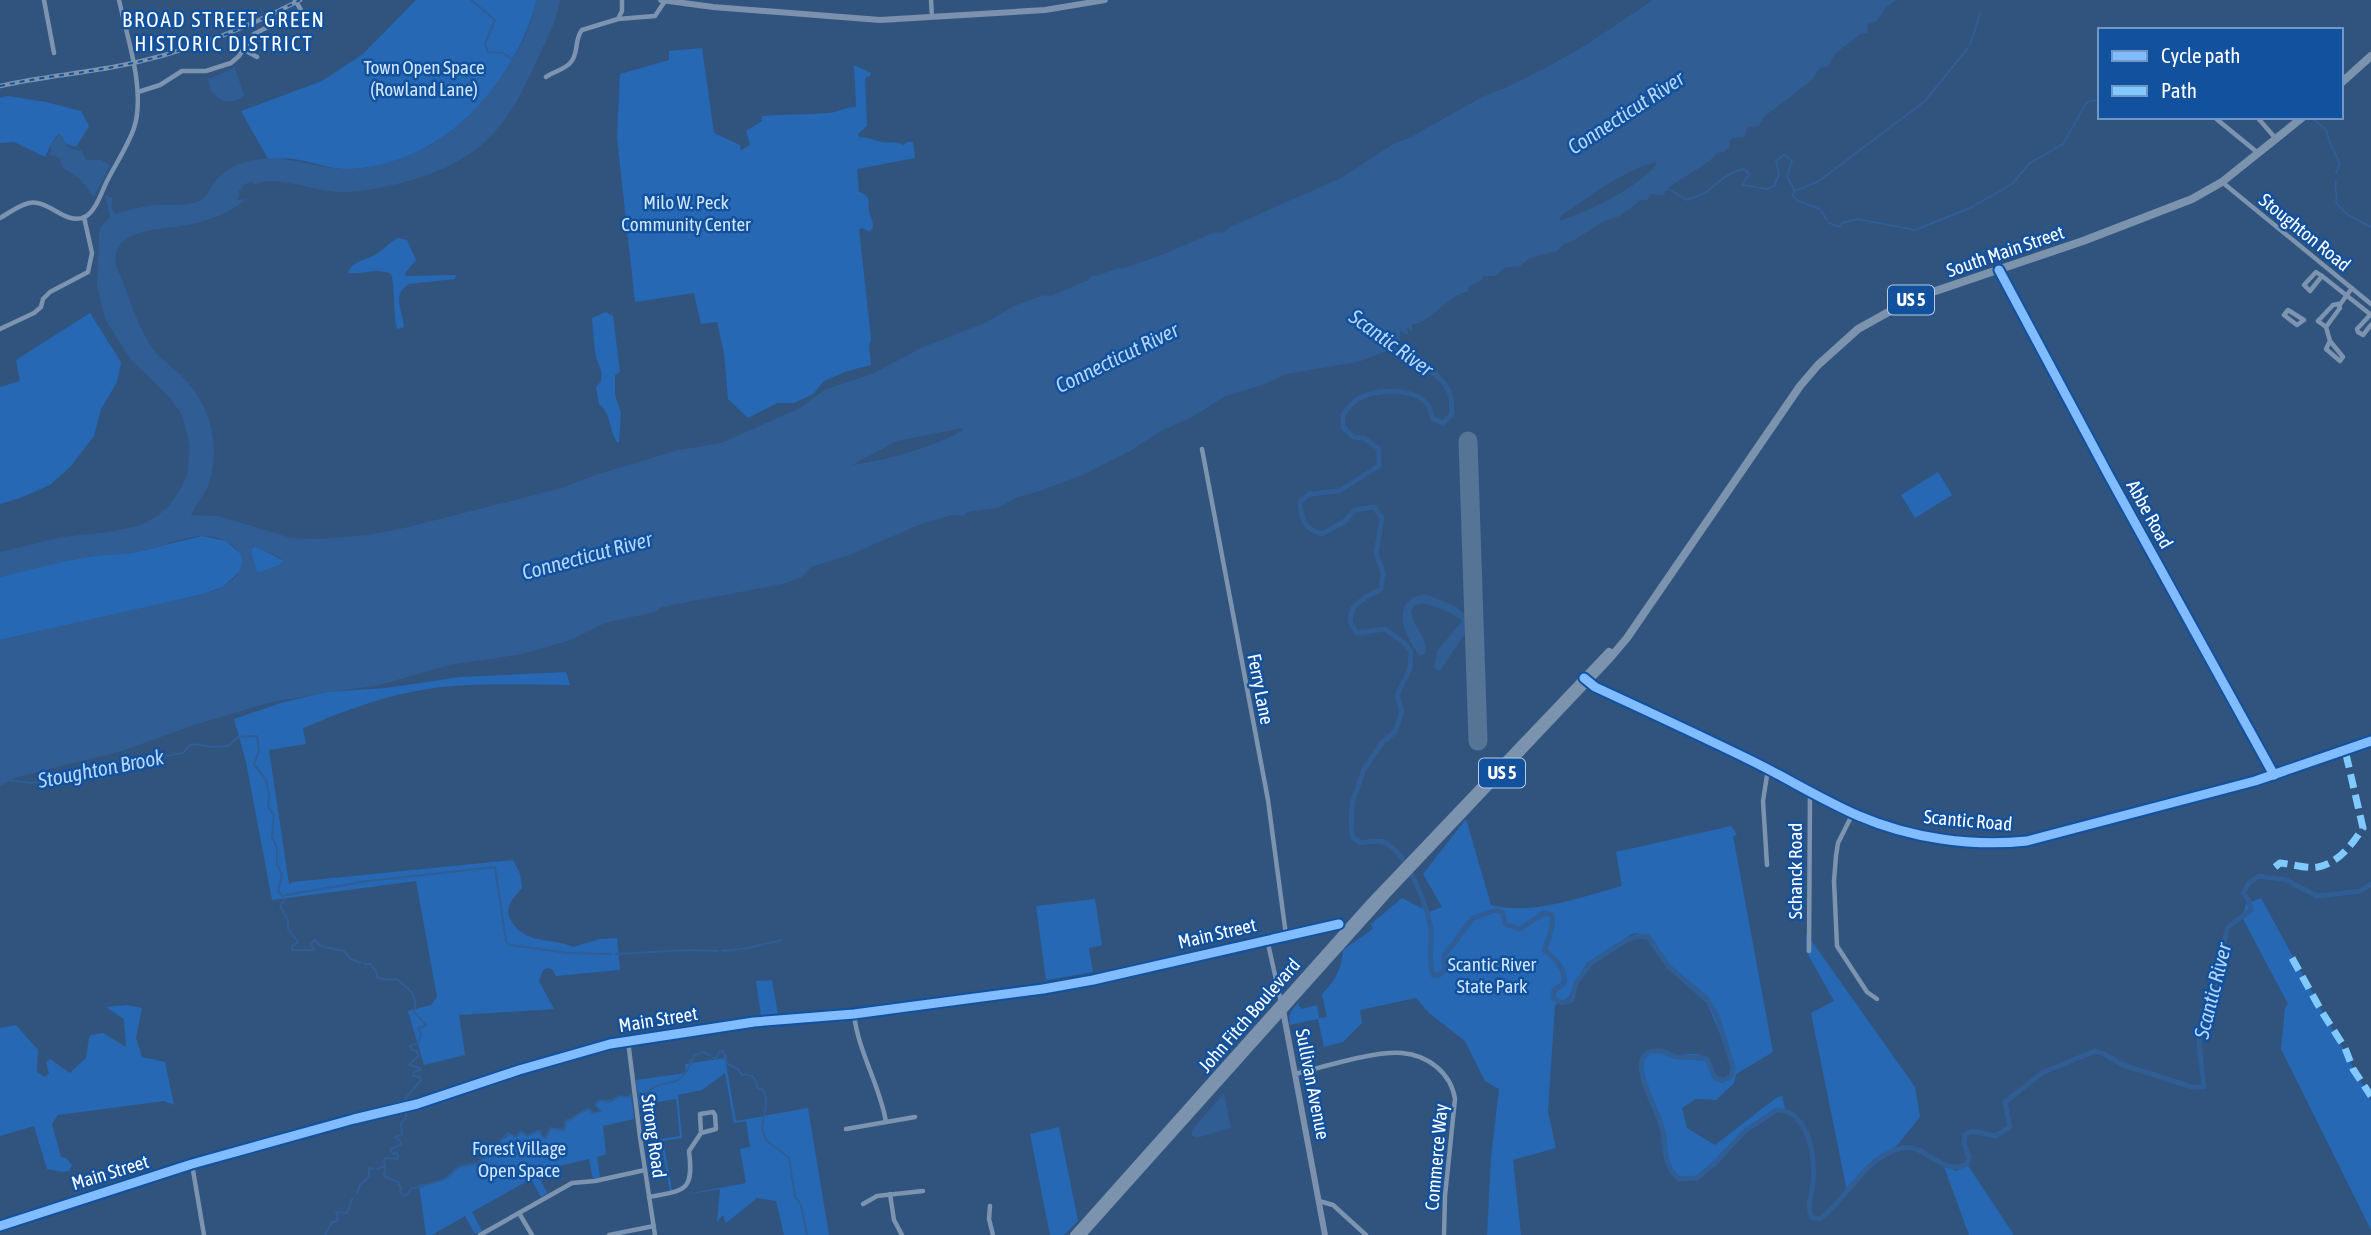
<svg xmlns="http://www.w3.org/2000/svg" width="2371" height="1235" viewBox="0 0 2371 1235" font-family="'Asap Condensed',sans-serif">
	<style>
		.green { fill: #2668b4 }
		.water { fill: #2f5d94; fill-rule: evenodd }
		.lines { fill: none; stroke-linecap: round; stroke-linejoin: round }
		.stream { stroke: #2f5d94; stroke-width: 2 }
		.river { stroke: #2f5d94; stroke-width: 5 }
		.runway { stroke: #567496; stroke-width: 19 }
		.minor { stroke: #7c94af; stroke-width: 4.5 }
		.major { stroke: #7b91ad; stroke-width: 6 }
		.highway { stroke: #7c93ae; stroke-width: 8 }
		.rail-casing { stroke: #7c93ae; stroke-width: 4.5 }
		.rail { stroke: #11519e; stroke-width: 2; stroke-dasharray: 5; stroke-linecap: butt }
		.quiet { stroke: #80caff; stroke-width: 7; stroke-dasharray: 14 7; stroke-linecap: butt }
		.cycleway-casing { stroke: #11519e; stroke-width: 13 }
		.cycleway { stroke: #80bcff; stroke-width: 9 }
		.labels { text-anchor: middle; stroke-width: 5; stroke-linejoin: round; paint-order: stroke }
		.shield { fill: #11519e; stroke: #b8cbe2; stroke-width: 2 }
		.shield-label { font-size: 18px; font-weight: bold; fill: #fff }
		.park-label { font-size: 19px; fill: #d0e6fe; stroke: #11519e }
		.street-label { font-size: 19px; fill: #fff; stroke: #11519e }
		.neighbourhood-label { font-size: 21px; letter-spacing: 2px; fill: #fff; stroke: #11519e }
		.water-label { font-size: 21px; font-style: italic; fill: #b4d6fb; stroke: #11519e }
	</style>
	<rect width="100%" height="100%" fill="#31547e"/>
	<!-- green -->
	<g class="green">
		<path d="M416,0H537C513,86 444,163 352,169C331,170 314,162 294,159C285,158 277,159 268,159L241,111L322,81L363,54Z"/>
		<path d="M702,48L714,133L740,145L741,150L750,145L746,131L762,121V116C785,114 807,115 829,113C839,112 847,106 856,107L854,65L871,73L870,76L865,78L867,126L858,134L859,137C868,137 873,140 882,142C891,144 892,140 904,145L907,142H913L915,158L857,169L859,192C871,196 868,200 869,211C871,218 873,220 873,228L869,232L863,228L859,229L871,339L869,346L871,365L847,371L824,381L813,394L794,403H777L748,418L728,399L724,353L717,322L701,324L694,293L635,302L617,138L620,74L669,60V51Z"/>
		<polygon points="8,96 46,102 81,111 89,126 76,147 64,143 63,137 58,134 51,144 45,157 14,142 0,143 0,98"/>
		<path d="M398,238L407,240L416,260L405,273L406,276L456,275L455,279L409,284C391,294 403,311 404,327L397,329C393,314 395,283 391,274C376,267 363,275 348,273C353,260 364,261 375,255C383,250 389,243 398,238Z"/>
		<path d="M606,312L613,316L620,372L615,375V395L621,413L619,442H617C609,430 611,413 599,404L596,387L601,381L602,374L595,353L592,318Z"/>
		<polygon points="90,313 121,362 117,382 101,409 94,436 70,467 50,485 20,498 0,504 0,387 20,381 16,360"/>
		<polygon points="1938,472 1952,495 1915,518 1901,495"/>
		<polygon points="202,536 226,541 241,554 243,563 239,572 223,587 203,594 144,608 0,640 0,577 63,561 100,555 132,553"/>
		<polygon points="255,546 284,561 278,566 257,573 250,549"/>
		<path d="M566,672L570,685C523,685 474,682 428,689C385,695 344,711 303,728L306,744L269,750L289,884L293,882L513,860L520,874L522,888C511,900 502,910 514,925C528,944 554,938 573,947L600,939L617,938L620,970L556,976L552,969L547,968L543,970L539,981L554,1009L459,1015L465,1055L424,1065L408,1011L431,1005L437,997L416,881L272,900L246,762L234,719L281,703L326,692L386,688L460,677Z"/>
		<path d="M1466,819L1491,905C1534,916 1580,897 1622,886L1616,852L1731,826L1737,835L1733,836L1773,1052L1736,1074L1734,1083L1716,1100L1696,1099L1682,1108L1687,1128L1715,1145L1776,1098L1782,1096L1785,1109C1742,1113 1713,1182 1685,1178C1681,1177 1674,1174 1670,1173C1663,1159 1665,1140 1662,1125C1658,1106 1643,1089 1642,1069C1642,1064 1644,1058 1648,1055C1656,1048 1665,1056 1673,1056C1683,1055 1696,1051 1705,1057C1714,1064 1711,1075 1722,1083L1730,1079L1733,1065L1707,1003L1677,977L1646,937L1637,933L1632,934L1587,963L1577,979L1569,997L1555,1005L1548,1112L1556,1148L1513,1160L1521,1235H1487L1491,1158L1499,1089L1485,1081L1465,1041L1429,1013L1416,998L1360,1010L1362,1023L1343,1042L1324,1047L1318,1019L1290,1025C1288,1015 1291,1011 1298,1003L1301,1009L1317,1005L1319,1018L1327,1017L1322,994C1335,981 1342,969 1343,950L1373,929L1371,924L1402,898L1429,912L1442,907L1423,874Z"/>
		<polygon points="2261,898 2371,1100 2371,1230 2281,1049 2285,1008 2288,1004 2242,917 2246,904"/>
		<polygon points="1095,899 1102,945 1089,948 1093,972 1046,980 1036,906"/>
		<polygon points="1806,933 1915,1087 1920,1117 1893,1150 1869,1165 1847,1191 1811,1013 1834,1001 1806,951"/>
		<polygon points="772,980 778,1014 761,1016 756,981"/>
		<polygon points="127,1005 142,1008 136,1038 142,1057 165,1062 174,1105 164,1101 58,1115 52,1124 61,1157 66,1158 72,1165 69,1171 62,1172 47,1169 34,1126 0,1136 0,1028 16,1025 38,1050 37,1072 45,1077 49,1073 46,1063 50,1059 70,1073 86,1058 89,1038 91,1035 103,1033 126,1047 124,1019 106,1007"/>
		<polygon points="725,1058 736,1121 808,1108 829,1235 784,1235 776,1201 757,1198 726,1223 723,1215 717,1222 720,1189 677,1196 746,1183 740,1149 750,1147 746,1121 734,1123 725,1073 702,1090 678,1095 682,1138 663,1141 672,1190 670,1191 664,1159 646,1162 664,1158 661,1139 680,1136 676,1099 639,1105 636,1080 686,1073 685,1064"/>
		<polygon points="631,1094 634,1119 603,1126 606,1154 597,1157 600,1177 593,1179 589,1159 551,1168 538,1175 547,1193 541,1197 531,1179 472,1212 482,1231 475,1234 465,1216 432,1235 426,1235 419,1185 442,1181 459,1166 478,1163 486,1155 494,1156 496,1149 501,1146 502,1138 506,1138 510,1133 515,1137 522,1132 529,1136 536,1131 541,1130 543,1138 545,1138 552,1128 565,1130 564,1122 567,1119 570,1120 585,1110 592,1110 593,1113 600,1111 596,1105 601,1100 614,1100 618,1096 628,1097"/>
		<polygon points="1059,1127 1078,1221 1064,1235 1050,1235 1030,1134"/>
		<polygon points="1943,1164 1956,1171 1967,1164 2014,1235 1969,1235"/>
	</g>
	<!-- water -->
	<g class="water">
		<path d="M536,0H560C557,22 546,40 537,60C506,131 478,163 401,183C380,188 359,193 337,192C314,191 272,174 255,185L252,182L245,184L238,192L240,194L237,200L247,199C229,213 205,223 182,226C157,230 110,229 116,266C129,293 135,323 153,349C162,361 174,368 184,379C211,405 221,448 209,483C205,496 195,505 191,515L219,516L291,538L319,539L367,535L404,528L562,488L598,474L679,450L721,443L800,408L824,390L874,373L921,348L987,322L1014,306L1044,295L1051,296L1088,280L1091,276C1104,276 1113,267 1124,268L1167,253L1212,233L1224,232L1230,227L1341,178L1393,144L1411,137L1482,97L1514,84L1551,65L1589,43L1653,0H1897L1886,7L1877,21L1868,24L1867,33L1860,34C1852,43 1842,46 1835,55C1832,58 1831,63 1828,66L1820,68L1811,81L1765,116L1759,126L1748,127L1744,137L1733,138L1730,141L1729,148L1724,152L1717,153C1707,168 1668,182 1664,195L1651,194L1647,200H1641L1620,216L1604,221L1573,241L1564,244L1557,251L1530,258L1520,266L1504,268L1495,276H1483L1481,281L1468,287V291C1447,296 1434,320 1412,325V332L1406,327L1409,335L1400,331V341L1384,352L1358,362L1287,374L1262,385L1226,396L1192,417L1159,432L1132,450L1085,474L1037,492L1018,497L997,508L968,512L963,516L952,515L921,524L847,556L811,567L802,577L783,584L662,607L655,612L605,623L571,640L523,654L449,665L376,686L334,691L268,703L194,725L122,751L17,777L0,786V640L203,594C214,591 224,588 232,580C259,556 226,534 201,536C177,538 156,549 133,553C120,555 107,554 95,556C63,561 32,569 0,577V552L62,537L108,532L141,525L157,516L168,507L180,490L187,475L190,445L182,415L171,399L131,360L105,319L97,286L99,233L100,228L110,217L105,195L112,198V210L115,214C129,210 142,206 156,205C170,204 186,207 199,201C206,198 208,192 212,186C221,172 234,164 250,161C288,152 314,170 349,169C424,166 481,116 516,53C525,37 534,18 536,0ZM1656,162V165C1632,191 1592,210 1559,221L1561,216C1592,195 1620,172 1656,162ZM963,428L962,431C930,448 888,460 852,465L897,441ZM253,546L279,557L284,561L278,566L257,573L251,553Z"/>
		<path d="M235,68L244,95C234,106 218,102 211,90C209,86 209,82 208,79Z"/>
		<polygon points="60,134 69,148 82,151 86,160 101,160 110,165 95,196 93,196 80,179 63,168 59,157 50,155 51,144"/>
		<path d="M1425,594L1455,606L1466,615L1465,634L1439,672L1434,667L1437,651L1462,621C1457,615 1428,602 1420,604C1414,605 1414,606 1411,611C1412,628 1429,635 1425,654L1419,655C1404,635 1389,600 1425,594Z"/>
		<polygon points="1224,1093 1231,1128 1197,1138 1192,1136 1192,1130"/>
	</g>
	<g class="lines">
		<!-- stream -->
		<g class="stream">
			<polyline points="471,0 495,20 485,44 488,52 503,53 512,59"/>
			<polyline points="1970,45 1980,14"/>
			<polyline points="2312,118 2326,130 2330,143 2340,164 2336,173"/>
			<path d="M2336,181C2334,189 2338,195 2336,203L2348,215L2371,227"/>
			<path d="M1667,188L1687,200C1693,197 1704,195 1709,190C1720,181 1728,172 1744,169L1749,174L1742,185L1767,189L1774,186L1779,174L1776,161L1784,155L1792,161L1787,176L1794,190L1793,196L1798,201L1820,209L1827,220"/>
			<polyline points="1794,190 1801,189 1819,181 1925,101 1968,48"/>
			<polyline points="1829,223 1840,227 1842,223 1857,219 1915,230 1970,208 2012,184 2030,163 2063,144 2087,102 2100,100"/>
			<polyline points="7,780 31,783 76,777 97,769 140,764 153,758 183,753 189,746 194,744 212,747 228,746 238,737 257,736 259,751 254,764 266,780 269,797 268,807 274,815 272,837 277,848 277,865 282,874 278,891 285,899 280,906 288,920 288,929 298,942 292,946 292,950 314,950 311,943 315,940 320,946 344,951 351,959 361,963"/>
			<polyline points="359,882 495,867 506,941 509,945 569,953 611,954"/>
			<polyline points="285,895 357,883"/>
			<polyline points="722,951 748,948 782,940"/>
			<polyline points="616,954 689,950 718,951"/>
			<path d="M364,964H370L376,971L378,978L389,980L397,979C409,989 419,995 414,1012L426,1025L418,1029L421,1033L419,1043L410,1046L412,1050L417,1051L418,1056L409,1065L420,1068V1070L414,1072L413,1076L420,1077L421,1080L405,1099L406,1118L401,1123L402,1135L395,1137L400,1141L401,1145L390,1149L393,1154L397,1152L398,1159L386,1158L384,1160L385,1169L384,1176L398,1182L401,1188L400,1192L403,1196L408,1194L411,1188C418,1189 421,1186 428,1184C445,1179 446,1180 458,1167L478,1163L484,1157L494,1156L496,1148L501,1146L500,1141L508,1133L516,1137L521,1131L527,1136L539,1130L543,1137L546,1138L550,1128L564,1130L566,1121C575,1118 580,1111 589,1109L592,1113L601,1111L595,1105L599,1100L609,1102L620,1096L628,1097L632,1094"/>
			<path d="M636,1093L645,1095C664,1072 679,1098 694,1055L704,1052L716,1059L719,1052L723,1051L728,1064L738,1069L742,1075C754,1073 755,1079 758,1089H762C774,1104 755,1124 766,1139C770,1145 783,1152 789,1158L795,1196L801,1205L807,1235"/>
			<polyline points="377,1169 385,1166"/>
			<polyline points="357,1193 360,1185 369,1177 369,1168 374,1169"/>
			<polyline points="325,1235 332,1222 335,1222 338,1219 336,1212 347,1213 352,1199"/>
		</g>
		<!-- river -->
		<path class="river" d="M1388,345C1408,361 1443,369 1451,397C1452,402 1451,409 1452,414L1443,423L1433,419C1431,415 1430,407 1427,404C1413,387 1376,389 1358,399C1352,402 1347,409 1343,415V427L1353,437L1364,438L1379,449V466L1339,491L1309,494L1300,502C1301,519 1304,529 1322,534L1345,521L1355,510L1374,507L1382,518L1376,553L1383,573L1381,589L1366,597L1353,607L1350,622L1357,633L1385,629L1404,643L1411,652L1410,669L1397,695L1402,712L1395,732L1382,743L1364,769L1352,803L1351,831L1353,837L1361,843C1368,842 1376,840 1383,842C1405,848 1430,910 1431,932C1432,949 1428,956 1433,975H1439L1445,970L1444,956L1473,918L1496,910L1503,913L1505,924L1520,929L1544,913L1552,915C1554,929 1548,936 1545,950C1556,960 1566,968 1564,984L1554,990L1553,998L1562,1003L1572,1000L1576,983L1591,963L1627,940L1638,936L1648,937L1669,967L1706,998L1717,1016L1733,1067L1731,1076L1724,1080L1715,1078L1707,1059C1697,1057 1689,1057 1679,1057C1672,1057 1666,1051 1659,1051C1620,1048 1657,1109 1661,1124C1668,1146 1660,1162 1679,1179L1697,1178L1715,1163L1745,1131L1777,1110C1783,1111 1789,1111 1793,1115C1813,1131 1816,1166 1812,1190C1810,1201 1808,1205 1811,1217L1820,1219C1849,1197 1864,1157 1902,1148C1926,1143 1942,1177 1967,1164L1969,1157L1964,1144L1965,1135L1973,1131L1995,1136L2010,1127L2005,1102L2042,1073L2095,1051L2104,1054L2123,1065L2192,1087H2204L2199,1043L2203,1016L2220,981L2222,949L2228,927L2251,910L2248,899L2243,893L2249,883L2259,876L2286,880L2317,896L2360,891L2371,884"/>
		<!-- runway -->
		<polyline class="runway" points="1468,441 1478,741"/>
		<!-- minor -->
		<g class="minor">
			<polyline points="44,0 54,53"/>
			<polyline points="931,0 932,17"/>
			<polyline points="618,19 622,11 622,0"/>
			<polyline points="243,49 257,57"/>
			<path d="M546,77C553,72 566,69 571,62C579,53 574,39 582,30L618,19L655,16L665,1"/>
			<polyline points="138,92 160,85 182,71 206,71 231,63 239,56 254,34 301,10 295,0"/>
			<polyline points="2214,117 2258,153"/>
			<polyline points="2257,117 2277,140"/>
			<polyline points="2222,182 2371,304"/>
			<path d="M0,218C9,213 19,205 29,203C49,199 65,226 85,217C96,211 102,191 107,181C116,163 128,146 134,128C146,91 127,37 119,0"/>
			<polyline points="2000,271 2108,474 2274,775"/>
			<polygon points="2316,272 2322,276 2310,291 2304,285"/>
			<polyline points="2322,276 2370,314"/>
			<polyline points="2339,306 2352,288"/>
			<polygon points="2288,310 2304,320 2297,325 2284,315"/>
			<polyline points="2370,315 2357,329 2358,332 2363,335 2371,325"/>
			<polyline points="2318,321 2333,305 2338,304"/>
			<polyline points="2318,321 2326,327 2330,341"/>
			<polyline points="2326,327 2340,308 2338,304"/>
			<polyline points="0,329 34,313 41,307 43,299 50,292 88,272 92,253 84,217"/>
			<polygon points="2330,341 2343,357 2340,361 2326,349"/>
			<polyline points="1202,449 1268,800 1286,935"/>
			<path d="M1588,682L1863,817C1914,836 1972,847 2027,841L2255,781L2371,741"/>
			<polyline points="1853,813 1838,843 1836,856 1834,881 1837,946 1867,992 1877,999"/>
			<polyline points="1767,865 1763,801 1768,769"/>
			<polyline points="1267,939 1281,1002"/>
			<polyline points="1809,951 1810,792"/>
			<path d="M854,1014C858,1052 880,1085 886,1122"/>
			<polyline points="628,1041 640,1137 655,1235"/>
			<path d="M1295,1074C1324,1067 1372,1051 1402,1053C1428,1055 1451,1073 1455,1099L1445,1196L1444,1235"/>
			<polyline points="846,1129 915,1117"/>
			<polyline points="192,1164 204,1235"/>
			<polyline points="890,1194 894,1220 902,1235"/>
			<path d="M649,1197C685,1190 694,1192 689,1151L701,1133L716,1129L715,1115L713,1112L700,1114L701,1133"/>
			<polyline points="1319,1201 1333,1205 1366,1235"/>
			<polyline points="863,1204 877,1196 923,1191"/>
			<polyline points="990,1206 989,1219 993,1235"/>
			<polyline points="519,1213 532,1235"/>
			<polyline points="0,1226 192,1164 354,1119 417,1104 519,1070 610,1044 754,1022 854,1014 1043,989 1093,980 1339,924"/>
			<polyline points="480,1235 572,1183 595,1181 645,1170"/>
			<polyline points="609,1235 654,1226"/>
		</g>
		<!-- major -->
		<g class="major">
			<polyline points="661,0 713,7 880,20 1045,10 1105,0"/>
			<polyline points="1283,1010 1325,1235"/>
		</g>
		<!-- highway -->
		<g class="highway">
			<polyline points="2341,83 2371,56"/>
			<polyline points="1074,1235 1370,903 1609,652"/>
			<polyline points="1082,1235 1388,893 1610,658 1627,638 1800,386 1818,365 1858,329 1912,299 2083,241 2192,199 2222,182 2303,117"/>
		</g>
		<defs>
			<path id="rail" d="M0,86C44,76 89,73 133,63C192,50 247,28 300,0"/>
		</defs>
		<!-- rail casing -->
		<use href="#rail" class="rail-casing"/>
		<!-- rail -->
		<use href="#rail" class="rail"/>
		<!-- quiet -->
		<g class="quiet">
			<path d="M2275,867L2280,863C2292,864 2306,869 2318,867C2339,863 2352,844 2363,828L2345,750"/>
			<polyline points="2292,958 2322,1012 2345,1048 2353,1069 2371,1096"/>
		</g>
		<defs>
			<g id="cycleway">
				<polyline points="1999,270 2108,474 2274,775"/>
				<path d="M1584,678L1595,687C1647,711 1699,735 1750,760C1787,778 1822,800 1859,816C1910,838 1972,847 2027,841L2255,781L2371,741"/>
				<polyline points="0,1226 192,1164 354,1119 417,1104 519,1070 610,1044 754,1022 854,1014 1043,989 1093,980 1339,924"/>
			</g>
		</defs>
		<!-- cycleway casing -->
		<use href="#cycleway" class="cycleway-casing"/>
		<!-- cycleway -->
		<use href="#cycleway" class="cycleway"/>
	</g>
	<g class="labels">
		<!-- shield labels -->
		<g class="shield">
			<rect x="1888" y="285.5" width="46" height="29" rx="5"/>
			<rect x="1479" y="758.5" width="46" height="29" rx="5"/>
		</g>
		<g class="shield-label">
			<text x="1911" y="306">US 5</text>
			<text x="1502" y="779">US 5</text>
		</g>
		<!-- park labels -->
		<g class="park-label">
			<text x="424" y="74">Town Open Space<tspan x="424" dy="22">(Rowland Lane)</tspan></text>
			<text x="686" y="209">Milo W. Peck<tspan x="686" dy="22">Community Center</tspan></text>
			<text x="1492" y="971">Scantic River<tspan x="1492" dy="22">State Park</tspan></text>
			<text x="519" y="1155">Forest Village<tspan x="519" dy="22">Open Space</tspan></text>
		</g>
		<!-- street labels -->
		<g class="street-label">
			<text transform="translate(2305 232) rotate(39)" y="7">Stoughton Road</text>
			<text transform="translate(2005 251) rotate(-19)" y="7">South Main Street</text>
			<text transform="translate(2150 514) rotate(61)" y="7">Abbe Road</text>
			<text transform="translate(1261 689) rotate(79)" y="7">Ferry Lane</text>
			<text transform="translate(1968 820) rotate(5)" y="7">Scantic Road</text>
			<text transform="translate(1795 871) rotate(-90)" y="7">Schanck Road</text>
			<text transform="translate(1217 933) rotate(-13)" y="7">Main Street</text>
			<text transform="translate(1249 1015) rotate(-49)" y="7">John Fitch Boulevard</text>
			<text transform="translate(658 1019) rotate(-9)" y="7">Main Street</text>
			<text transform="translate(1313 1084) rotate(79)" y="7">Sullivan Avenue</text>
			<text transform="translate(654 1136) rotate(82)" y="7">Strong Road</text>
			<text transform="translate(1436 1157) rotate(-85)" y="7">Commerce Way</text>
			<text transform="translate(110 1172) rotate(-17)" y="7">Main Street</text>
		</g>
		<!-- neighbourhood labels -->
		<g class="neighbourhood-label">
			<text x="224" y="27">BROAD STREET GREEN<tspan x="224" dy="24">HISTORIC DISTRICT</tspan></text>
		</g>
		<!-- water labels -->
		<g class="water-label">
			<text transform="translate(1626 113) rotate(-33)" y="7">Connecticut River</text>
			<text transform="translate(1391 343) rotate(36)" y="7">Scantic River</text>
			<text transform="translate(1117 358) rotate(-26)" y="7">Connecticut River</text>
			<text transform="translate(587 556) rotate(-15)" y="7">Connecticut River</text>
			<text transform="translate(101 769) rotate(-11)" y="7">Stoughton Brook</text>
			<text transform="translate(2213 991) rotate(-76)" y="7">Scantic River</text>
		</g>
	</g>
	<!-- legend -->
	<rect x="2098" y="28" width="245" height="91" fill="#11519e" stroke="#7097c5" stroke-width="2"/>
	<rect x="2112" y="51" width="35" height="10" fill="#80bcff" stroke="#7097c5" stroke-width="2"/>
	<text x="2161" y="63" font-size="21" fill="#ffffff">Cycle path</text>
	<rect x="2112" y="86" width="35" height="10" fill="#80caff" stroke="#7097c5" stroke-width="2"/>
	<text x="2161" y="98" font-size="21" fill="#ffffff">Path</text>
</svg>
